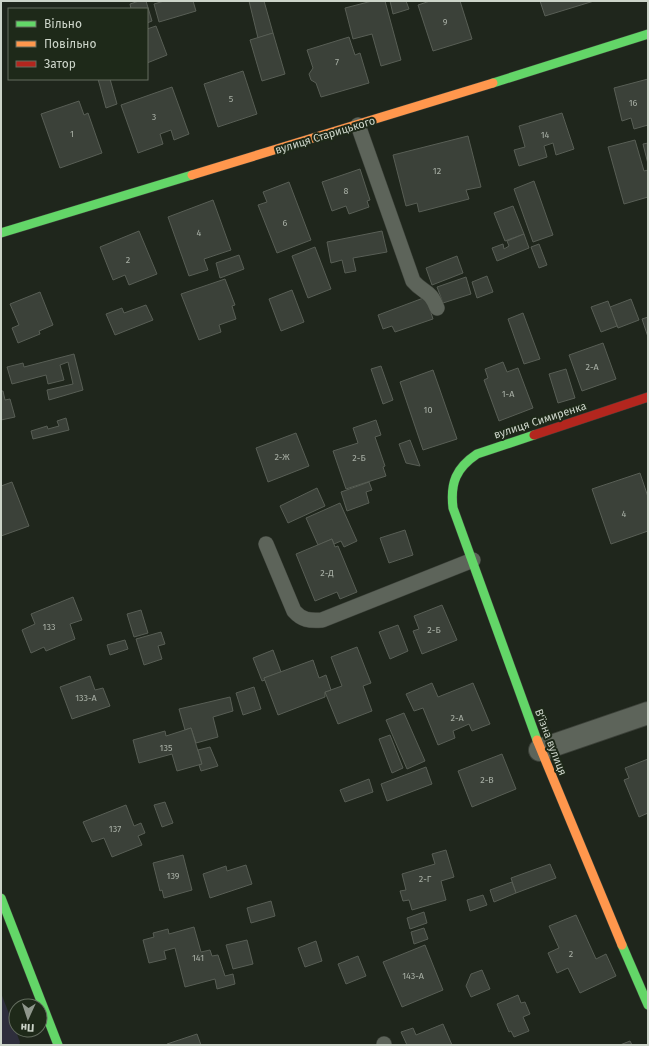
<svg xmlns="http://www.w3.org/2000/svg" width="649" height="1046" viewBox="0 0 649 1046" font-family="'Fira Sans',sans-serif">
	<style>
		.green { fill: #2e2e3c }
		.building { fill: #3b4139; stroke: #585e55 }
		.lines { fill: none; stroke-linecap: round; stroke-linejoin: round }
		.lane-casing { stroke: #3c4139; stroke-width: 16 }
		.street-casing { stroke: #3c4139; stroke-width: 24 }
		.fast-casing { stroke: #3c4139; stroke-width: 10 }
		.slow-casing { stroke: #3c4139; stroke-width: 10 }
		.jam-casing { stroke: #3c4139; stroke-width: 10 }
		.lane { stroke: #5d645a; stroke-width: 15 }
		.street { stroke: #5d645a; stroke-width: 22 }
		.fast { stroke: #63d668; stroke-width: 9 }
		.slow { stroke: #ff974d; stroke-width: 9 }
		.jam { stroke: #b3261e; stroke-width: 9 }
		.labels { text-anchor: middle; stroke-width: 4; stroke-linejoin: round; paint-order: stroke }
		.number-label { font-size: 9px; fill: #a8afa5 }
		.street-label { font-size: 11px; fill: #ccd4c9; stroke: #1e2919 }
	</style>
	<rect width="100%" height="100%" fill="#1f261c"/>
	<!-- green -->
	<polygon class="green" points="1,993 20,1042 19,1045 1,1045"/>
	<!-- building -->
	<g class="building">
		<polygon points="139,1 146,1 152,21 147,23 147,9 131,9 130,4"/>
		<polygon points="164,1 193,1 196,11 159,22 154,4"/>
		<polygon points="249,1 264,1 273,33 258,38"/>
		<polygon points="372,1 385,1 401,60 381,66 372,34 353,39 345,8"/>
		<polygon points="390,1 406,1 409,9 393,14"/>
		<polygon points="430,1 460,1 472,39 433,51 418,5"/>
		<polygon points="540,1 594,1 545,16"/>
		<polygon points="156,26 167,55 147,63 147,29"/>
		<polygon points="273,33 285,74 262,81 250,40"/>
		<polygon points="349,37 355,55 360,53 369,83 321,97 316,83 311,80 309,74 313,68 307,50"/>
		<polygon points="243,71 257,114 218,127 204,84"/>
		<polygon points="98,79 110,79 117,104 106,108"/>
		<polygon points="648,79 648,125 634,129 631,118 622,121 614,88"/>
		<polygon points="172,87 189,134 174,140 171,130 160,134 163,144 138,153 121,105"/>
		<polygon points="79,101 84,115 88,113 102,153 60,168 41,114"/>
		<polygon points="562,113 574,149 556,155 553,143 544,146 547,157 519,166 514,150 525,147 519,126"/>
		<polygon points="468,136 481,187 466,190 469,199 419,212 417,203 406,206 393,155"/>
		<polygon points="635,140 644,171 648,170 648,197 624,204 608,147"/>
		<polygon points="648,143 648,164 643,144"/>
		<polygon points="360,169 370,200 367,201 369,207 349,214 346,206 332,211 322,182"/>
		<polygon points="534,181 553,235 533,242 514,189"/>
		<polygon points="289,182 311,240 277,253 258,205 267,202 263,192"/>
		<polygon points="213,200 231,250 204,259 208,270 189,276 168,217"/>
		<polygon points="513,206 524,234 505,241 494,213"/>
		<polygon points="139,231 157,274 129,285 125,275 113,280 100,247"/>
		<polygon points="382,231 387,252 353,258 356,271 345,273 342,260 331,263 327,242"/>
		<polygon points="524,234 529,248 497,261 492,248 503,244 504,249 509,246 507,241"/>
		<polygon points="539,244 547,265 539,268 531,247"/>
		<polygon points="315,247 331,289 308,298 292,256"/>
		<polygon points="239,255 244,269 220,278 216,263"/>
		<polygon points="457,256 463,273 432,285 426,268"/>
		<polygon points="487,276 493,292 477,298 472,282"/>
		<polygon points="466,277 471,294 443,303 437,287"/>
		<polygon points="225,279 235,305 232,306 236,319 219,325 221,332 199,340 181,294"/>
		<polygon points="292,290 304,322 281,331 269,299"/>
		<polygon points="40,292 53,325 39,331 40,334 18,343 12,328 19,325 10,304"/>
		<polygon points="426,297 433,319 395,332 392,326 383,329 378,315"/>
		<polygon points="631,299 639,320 618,328 610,307"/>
		<polygon points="608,301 617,326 601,332 591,307"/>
		<polygon points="146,305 153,320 115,335 106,314 122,308 124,313"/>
		<polygon points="523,313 540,359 524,364 508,319"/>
		<polygon points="648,315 648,337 642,319 648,317"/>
		<polygon points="603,343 616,379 582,391 569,355"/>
		<polygon points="74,354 83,390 49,400 47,390 73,384 68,362 60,365 64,380 48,384 46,375 12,384 7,367 23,363 24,367"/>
		<polygon points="503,362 507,372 518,368 533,408 499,421 484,380 488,378 485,369"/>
		<polygon points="381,366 393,400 383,404 371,369"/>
		<polygon points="566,369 575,398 558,403 549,374"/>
		<polygon points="433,370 457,439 423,450 400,382"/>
		<polygon points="1,391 3,391 5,400 10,399 15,417 1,420"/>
		<polygon points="66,418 69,430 33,439 31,431 47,426 48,429 59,426 57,421"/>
		<polygon points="376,420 381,435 375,437 385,466 383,467 386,476 346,489 333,451 358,443 353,428"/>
		<polygon points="296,433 309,466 268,482 256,448"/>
		<polygon points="410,440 420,466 406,463 399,444"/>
		<polygon points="640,473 648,497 648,531 611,544 592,489"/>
		<polygon points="12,482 29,526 1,536 1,486"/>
		<polygon points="369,482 372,490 366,492 369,503 347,511 341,492"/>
		<polygon points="317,488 325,506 288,523 280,506"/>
		<polygon points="340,503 357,541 344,547 341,541 334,544 332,539 318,545 306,518"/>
		<polygon points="405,530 413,555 389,563 380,538"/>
		<polygon points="332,539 335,547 338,546 357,592 340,599 337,592 315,601 296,554"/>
		<polygon points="73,597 82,620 70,624 75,639 46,651 44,647 31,653 22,630 35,624 31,614"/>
		<polygon points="442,605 457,640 422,654 413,631 419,629 414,616"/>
		<polygon points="141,610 148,633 134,637 127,614"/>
		<polygon points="398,625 408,651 390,659 379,632"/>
		<polygon points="161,632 165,644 158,646 162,659 144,665 136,639"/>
		<polygon points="125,640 128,649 110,655 107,645"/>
		<polygon points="357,647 371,683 363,686 372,711 338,724 325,692 342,686 331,657"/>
		<polygon points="273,650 281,672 264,678 265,680 262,681 253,658"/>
		<polygon points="313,660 319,678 326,675 331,690 325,692 325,697 278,715 264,678"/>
		<polygon points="90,676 95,690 103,688 110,706 72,719 60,687"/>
		<polygon points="432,683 438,697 473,683 490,724 472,731 469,724 453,731 455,738 438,745 423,708 414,711 406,694"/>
		<polygon points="254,687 261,709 243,715 236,693"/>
		<polygon points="230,697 233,711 213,717 218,737 196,743 191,728 185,730 179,709"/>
		<polygon points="404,713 425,761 407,769 386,720"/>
		<polygon points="191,728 202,764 177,771 172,754 139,763 133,740 165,731 166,736"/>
		<polygon points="390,735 403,768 392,773 379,739"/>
		<polygon points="210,747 218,766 201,771 199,765 202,764 198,750"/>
		<polygon points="502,754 516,789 472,807 458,771"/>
		<polygon points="648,759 648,813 639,817 624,780 629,778 625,768"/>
		<polygon points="426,767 432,784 387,801 381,784"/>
		<polygon points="369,779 373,792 345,802 340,790"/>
		<polygon points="165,802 173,823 162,827 154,805"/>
		<polygon points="126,805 134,826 141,823 145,833 138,836 142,845 112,857 104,838 92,842 83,822"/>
		<polygon points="446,850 454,877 441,881 446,900 412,910 409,900 403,901 400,891 406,890 402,874 435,864 432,854"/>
		<polygon points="183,855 192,890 164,898 162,890 160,891 153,863"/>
		<polygon points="550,864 556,878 516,893 511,878"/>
		<polygon points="246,865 252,884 210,898 203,874 226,866 227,871"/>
		<polygon points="512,882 516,893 494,902 490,890"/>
		<polygon points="483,895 487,905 470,911 467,900"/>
		<polygon points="271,901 275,916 251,923 247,908"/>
		<polygon points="424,912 427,923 410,929 407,918"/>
		<polygon points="576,915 596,959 606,954 616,976 580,993 568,968 557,973 548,953 559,948 549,926"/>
		<polygon points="194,927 201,952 210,950 212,956 218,955 225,976 233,974 235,984 217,989 215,979 185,987 175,948 164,951 166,959 149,963 143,940 154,937 153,933 168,929 169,934"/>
		<polygon points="424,928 428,939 414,944 411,932"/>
		<polygon points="247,940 253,964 233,969 226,945"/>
		<polygon points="316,941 322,961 305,967 298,948"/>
		<polygon points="425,945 443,990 402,1007 383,962"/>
		<polygon points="358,956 366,976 346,984 338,964"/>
		<polygon points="482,970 490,989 471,997 466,986 471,974"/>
		<polygon points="518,995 521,1003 525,1002 530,1014 523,1017 529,1031 514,1037 511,1031 509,1032 497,1004"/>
		<polygon points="443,1024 452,1045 407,1045 401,1032 413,1028 416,1035"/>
		<polygon points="197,1034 201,1045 167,1045 167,1044"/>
		<polygon points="630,1041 632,1045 620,1045"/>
	</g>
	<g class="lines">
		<defs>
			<g id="lane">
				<path d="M358,125L413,281C424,294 430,289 437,308"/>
				<path d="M266,544L294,611C302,620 309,621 322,620L473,560"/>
				<polyline points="384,1044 384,1045"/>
			</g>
			<polyline id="street" points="540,750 648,713"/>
			<g id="fast">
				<polyline points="493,83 648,34"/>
				<polyline points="1,233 192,175"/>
				<path d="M534,435L477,454C456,468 450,483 453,508L537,740"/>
				<polyline points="1,898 58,1045"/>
				<polyline points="622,945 648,1005"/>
			</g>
			<g id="slow">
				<polyline points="192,175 493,83"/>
				<polyline points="537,740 622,945"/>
			</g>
			<polyline id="jam" points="534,435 648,397"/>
		</defs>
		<!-- lane casing -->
		<use href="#lane" class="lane-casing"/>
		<!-- street casing -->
		<use href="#street" class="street-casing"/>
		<!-- fast casing -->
		<use href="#fast" class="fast-casing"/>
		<!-- slow casing -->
		<use href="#slow" class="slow-casing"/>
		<!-- jam casing -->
		<use href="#jam" class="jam-casing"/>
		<!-- lane -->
		<use href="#lane" class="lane"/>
		<!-- street -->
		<use href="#street" class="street"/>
		<!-- fast -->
		<use href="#fast" class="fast"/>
		<!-- slow -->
		<use href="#slow" class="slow"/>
		<!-- jam -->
		<use href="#jam" class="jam"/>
	</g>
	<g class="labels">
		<!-- number labels -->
		<g class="number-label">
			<text x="445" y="25">9</text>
			<text x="337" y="65">7</text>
			<text x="231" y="102">5</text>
			<text x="633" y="106">16</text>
			<text x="154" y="120">3</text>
			<text x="72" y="137">1</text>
			<text x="545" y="138">14</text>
			<text x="437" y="174">12</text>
			<text x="346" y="194">8</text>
			<text x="285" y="226">6</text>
			<text x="199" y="236">4</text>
			<text x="128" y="263">2</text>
			<text x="592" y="370">2-А</text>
			<text x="508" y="397">1-А</text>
			<text x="428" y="413">10</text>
			<text x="282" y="460">2-Ж</text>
			<text x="359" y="461">2-Б</text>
			<text x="624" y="517">4</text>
			<text x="327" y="576">2-Д</text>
			<text x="49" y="630">133</text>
			<text x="434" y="633">2-Б</text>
			<text x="86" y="701">133-А</text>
			<text x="457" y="721">2-А</text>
			<text x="166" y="751">135</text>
			<text x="487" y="783">2-В</text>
			<text x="115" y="832">137</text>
			<text x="173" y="879">139</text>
			<text x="425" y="882">2-Г</text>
			<text x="571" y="957">2</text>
			<text x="198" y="961">141</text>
			<text x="413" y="979">143-А</text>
		</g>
		<!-- street labels -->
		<g class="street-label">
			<text transform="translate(325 135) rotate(-17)" y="4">вулиця Старицького</text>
			<text transform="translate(540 420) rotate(-18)" y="4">вулиця Симиренка</text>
			<text transform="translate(551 742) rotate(69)" y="4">В'їзна вулиця</text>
		</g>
	</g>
	<!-- border -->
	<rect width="649" height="1046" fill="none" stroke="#ccd4c9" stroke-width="4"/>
	<!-- legend -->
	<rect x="8" y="8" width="140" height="72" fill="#1e2919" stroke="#646d5f"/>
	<rect x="16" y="21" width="20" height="6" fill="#63d668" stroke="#646d5f"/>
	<text x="44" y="28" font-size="12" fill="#ccd4c9">Вільно</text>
	<rect x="16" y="41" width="20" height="6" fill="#ff974d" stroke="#646d5f"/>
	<text x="44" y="48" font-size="12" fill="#ccd4c9">Повільно</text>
	<rect x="16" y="61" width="20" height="6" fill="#b3261e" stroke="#646d5f"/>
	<text x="44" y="68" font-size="12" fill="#ccd4c9">Затор</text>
	<!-- north arrow -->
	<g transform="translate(28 1018) rotate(183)"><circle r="19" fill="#1e2919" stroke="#646d5f"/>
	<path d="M0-3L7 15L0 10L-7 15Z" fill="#8f978c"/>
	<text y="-6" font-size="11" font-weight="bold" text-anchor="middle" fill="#ccd4c9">Пн</text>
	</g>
</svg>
